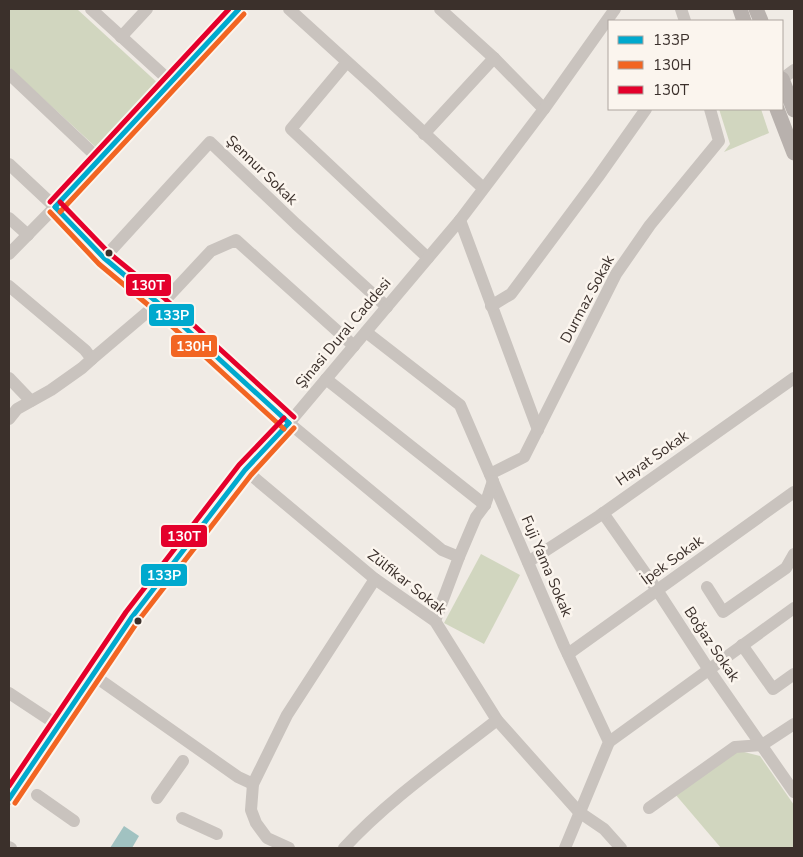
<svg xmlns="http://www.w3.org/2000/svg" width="803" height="857" viewBox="0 0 803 857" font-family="'Nunito Sans',sans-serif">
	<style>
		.green { fill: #d1d6bf }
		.water { fill: #a1c2c1 }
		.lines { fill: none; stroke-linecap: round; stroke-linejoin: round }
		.minor { stroke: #c9c3be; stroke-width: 12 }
		.major { stroke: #b8b1ad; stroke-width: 15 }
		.bus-1-casing { stroke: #fbf5ee; stroke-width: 9 }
		.bus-2-casing { stroke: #fbf5ee; stroke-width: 9 }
		.bus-3-casing { stroke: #fbf5ee; stroke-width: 9 }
		.bus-1 { stroke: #00a9ce; stroke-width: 5 }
		.bus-2 { stroke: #f26522; stroke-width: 5 }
		.bus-3 { stroke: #e4002b; stroke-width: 5 }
		.bus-dot { fill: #3b302b; stroke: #fbf5ee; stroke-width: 2 }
		.labels { text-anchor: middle; stroke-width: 5; stroke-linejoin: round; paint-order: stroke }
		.street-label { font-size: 15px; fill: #3b302b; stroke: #fbf5ee }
		.line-badge { stroke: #fbf5ee; stroke-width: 2 }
		.badge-label { font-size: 14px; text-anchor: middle; font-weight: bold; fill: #fff }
	</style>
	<rect width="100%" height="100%" fill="#f0ebe5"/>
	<!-- green -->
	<g class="green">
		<polygon points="9,9 77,9 161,86 100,151 9,67"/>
		<polygon points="719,109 761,109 769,133 724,152 730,144"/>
		<polygon points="481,554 520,575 484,644 444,623"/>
		<polygon points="736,750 760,756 794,805 794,848 721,848 675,794"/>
	</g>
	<!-- water -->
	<polygon class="water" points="124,826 139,836 132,848 110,848"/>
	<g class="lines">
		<!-- minor -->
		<g class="minor">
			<polyline points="91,9 171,82"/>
			<polyline points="289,9 376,88 483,188"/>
			<polyline points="440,9 494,58 544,109"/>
			<polyline points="681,9 685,21"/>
			<polyline points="121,37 147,9"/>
			<polyline points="347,62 291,129 428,258"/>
			<polyline points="9,74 99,159"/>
			<polyline points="782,79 794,70"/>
			<polyline points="424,134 494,58"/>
			<polyline points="9,164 55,207 104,258 158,303 289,423 442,550 459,557"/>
			<polyline points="9,218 28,235"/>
			<polyline points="460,220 538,430"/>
			<polyline points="9,254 55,207 239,9"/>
			<polyline points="104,258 210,142 296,224 387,307"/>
			<polyline points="9,286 85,350 92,359"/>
			<polyline points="491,306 511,294 598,177 646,109"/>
			<polyline points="366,332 460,405 564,646 609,742 565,848"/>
			<polyline points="9,378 31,401"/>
			<polyline points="326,379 485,505"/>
			<polyline points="9,419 17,409 51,390 82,368 92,359 158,303 169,296 211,251 236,240 354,346"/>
			<polyline points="245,470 375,579 435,621 497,720 579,812 604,829 621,848"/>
			<polyline points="490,474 524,457 616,274 650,225 719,141 710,109"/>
			<polyline points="603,513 657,590 709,670 794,792"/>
			<polyline points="528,562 599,516 794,378"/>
			<polyline points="707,587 723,612 786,568 794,554"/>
			<polyline points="435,621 459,557 476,517 485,505 493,481"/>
			<polyline points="742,645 773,689 794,674"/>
			<polyline points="568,654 794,492"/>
			<polyline points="93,675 238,777 253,784"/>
			<polyline points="9,693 59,726"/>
			<polyline points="609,742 794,608"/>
			<polyline points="37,795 74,821"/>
			<polyline points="157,798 183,761"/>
			<polyline points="9,799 132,617 245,470 289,423 460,220 544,109 615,9"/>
			<polyline points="649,808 735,747 762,745 794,724"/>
			<polyline points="182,818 217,834"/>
			<polyline points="9,847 11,848"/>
			<polyline points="289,848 267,838 256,823 251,810 253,784 287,715 375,579"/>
			<path d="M344,848C388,800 446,760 497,720"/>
		</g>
		<!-- major -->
		<g class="major">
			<polyline points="740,9 744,21"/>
			<polyline points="756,9 761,21"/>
			<polyline points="782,79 794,110"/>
			<polyline points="777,109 794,153"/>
		</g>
		<defs>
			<g id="bus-1">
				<polyline points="55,207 104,258 158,303 289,423"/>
				<polyline points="55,207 239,9"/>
				<polyline points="9,799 132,617 245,470 289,423"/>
			</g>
			<g id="bus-2">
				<polyline points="50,212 99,264 153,309 284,429"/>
				<polyline points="60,212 244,14"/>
				<polyline points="15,803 138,621 251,475 294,428"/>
			</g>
			<g id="bus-3">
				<polyline points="50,202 229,9"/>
				<polyline points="60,202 109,253 163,297 294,417"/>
				<polyline points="9,786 126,612 239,465 284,418"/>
			</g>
		</defs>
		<!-- bus-1 casing -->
		<use href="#bus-1" class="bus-1-casing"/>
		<!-- bus-2 casing -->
		<use href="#bus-2" class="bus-2-casing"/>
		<!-- bus-3 casing -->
		<use href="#bus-3" class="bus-3-casing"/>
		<!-- bus-1 -->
		<use href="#bus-1" class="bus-1"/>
		<!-- bus-2 -->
		<use href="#bus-2" class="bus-2"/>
		<!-- bus-3 -->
		<use href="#bus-3" class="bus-3"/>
	</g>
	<!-- markers -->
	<g class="bus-dot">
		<circle cx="109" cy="253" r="4.5"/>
		<circle cx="138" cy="621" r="4.5"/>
	</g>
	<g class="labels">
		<!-- street labels -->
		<g class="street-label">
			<text transform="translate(262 170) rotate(44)" y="5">Şennur Sokak</text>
			<text transform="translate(587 299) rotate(-62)" y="5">Durmaz Sokak</text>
			<text transform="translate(343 333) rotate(-50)" y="5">Şinasi Dural Caddesi</text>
			<text transform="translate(652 458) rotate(-35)" y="5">Hayat Sokak</text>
			<text transform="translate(672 560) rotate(-36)" y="5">İpek Sokak</text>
			<text transform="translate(547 566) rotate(67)" y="5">Fuji Yama Sokak</text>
			<text transform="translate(407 582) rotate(38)" y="5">Zülfikar Sokak</text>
			<text transform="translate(712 644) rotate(56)" y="5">Boğaz Sokak</text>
		</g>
	</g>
	<g class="line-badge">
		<rect x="125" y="273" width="47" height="24" rx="5" fill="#e4002b"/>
		<rect x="148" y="303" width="47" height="24" rx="5" fill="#00a9ce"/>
		<rect x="170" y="334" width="48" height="24" rx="5" fill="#f26522"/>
		<rect x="160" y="524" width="48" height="24" rx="5" fill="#e4002b"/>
		<rect x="140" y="563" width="48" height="24" rx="5" fill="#00a9ce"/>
	</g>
	<g class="badge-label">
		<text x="148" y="290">130T</text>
		<text x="172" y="320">133P</text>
		<text x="194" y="351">130H</text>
		<text x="184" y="541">130T</text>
		<text x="164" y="580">133P</text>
	</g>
	<!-- border -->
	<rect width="803" height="857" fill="none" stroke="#3b302b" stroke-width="20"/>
	<!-- legend -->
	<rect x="608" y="20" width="175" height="90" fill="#fbf5ee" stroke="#aea6a0"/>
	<rect x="618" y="36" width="25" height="8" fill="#00a9ce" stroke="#aea6a0"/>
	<text x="653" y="45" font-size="15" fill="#3b302b">133P</text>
	<rect x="618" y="61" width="25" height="8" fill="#f26522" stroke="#aea6a0"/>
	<text x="653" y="70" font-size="15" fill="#3b302b">130H</text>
	<rect x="618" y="86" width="25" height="8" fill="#e4002b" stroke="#aea6a0"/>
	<text x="653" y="95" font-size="15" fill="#3b302b">130T</text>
</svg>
